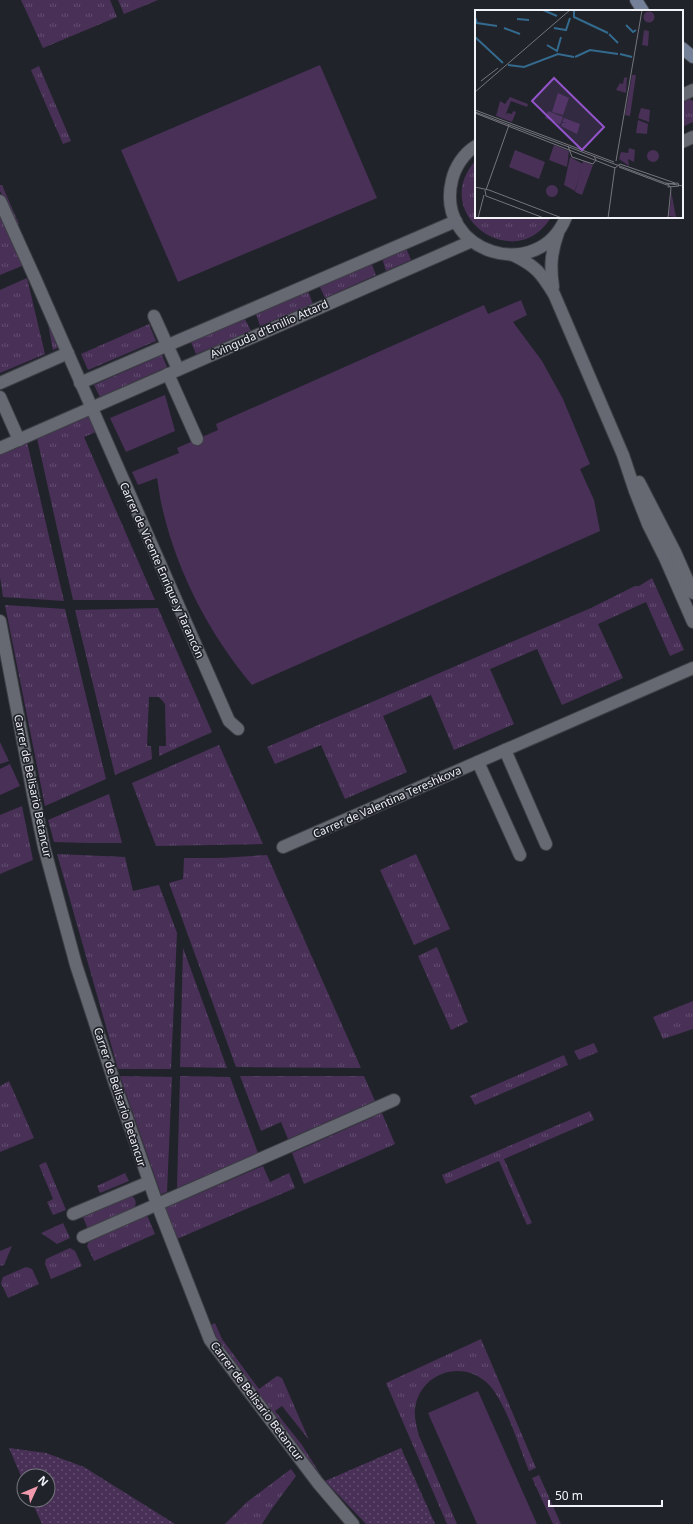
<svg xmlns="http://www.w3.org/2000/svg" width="693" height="1524" viewBox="0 0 693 1524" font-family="'Noto Sans',sans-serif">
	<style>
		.grass { fill: url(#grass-tufts) }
		.park { fill: #483057 }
		.garden { fill: url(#garden-dots) }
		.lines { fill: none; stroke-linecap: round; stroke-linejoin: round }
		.street-casing { stroke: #3e3f46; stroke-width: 14 }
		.secondary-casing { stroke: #3e3f46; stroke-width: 14 }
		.street { stroke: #676972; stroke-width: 12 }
		.secondary { stroke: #748198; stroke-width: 12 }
		.labels { text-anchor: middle; stroke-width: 3.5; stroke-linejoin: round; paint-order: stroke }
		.street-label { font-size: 11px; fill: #f2f3f9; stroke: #21232a }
		.inset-river { fill: none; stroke: #336a8d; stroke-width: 2 }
		.inset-road { fill: none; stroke: #75767d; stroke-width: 1 }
		.view { fill: #9354cb; fill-opacity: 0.15; stroke: #9354cb; stroke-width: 2 }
		.inset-edge { fill: none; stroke: #f2f3f9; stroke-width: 2 }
	</style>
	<defs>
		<pattern id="grass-tufts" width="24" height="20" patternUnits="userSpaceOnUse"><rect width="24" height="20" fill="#483057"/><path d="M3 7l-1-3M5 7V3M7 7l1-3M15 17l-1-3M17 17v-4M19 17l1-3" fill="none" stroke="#634e70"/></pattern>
		<pattern id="garden-dots" width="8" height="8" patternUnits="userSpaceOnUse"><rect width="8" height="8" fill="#483057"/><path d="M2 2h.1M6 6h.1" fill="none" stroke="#634e70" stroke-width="1.8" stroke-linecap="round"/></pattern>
	</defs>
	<rect width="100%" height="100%" fill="#21232a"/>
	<!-- grass -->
	<g class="grass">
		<polygon points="21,0 110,0 117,17 43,48"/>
		<polygon points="118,0 158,0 124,14"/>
		<polygon points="39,66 71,141 63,144 31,70"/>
		<polygon points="686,97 693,101 693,122 682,127 682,110 683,110 685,98"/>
		<path d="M476,160V217H551C516,277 427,214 476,160Z"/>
		<polygon points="0,185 2,185 19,224 17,225 0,191"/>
		<polygon points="0,216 24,265 0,275"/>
		<polygon points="406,248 411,260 386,271 382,258"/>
		<polygon points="371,262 376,275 325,298 319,285"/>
		<polygon points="27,278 45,354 0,373 0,290"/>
		<polygon points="308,291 313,304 260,326 256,314"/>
		<polygon points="46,314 59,347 53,350"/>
		<polygon points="245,319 251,331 196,354 191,342"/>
		<polygon points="149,324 156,341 88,370 81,354"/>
		<polygon points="162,355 167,367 100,397 94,385"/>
		<polygon points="85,416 89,416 96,432 84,437 155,600 73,600 37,438"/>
		<polygon points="27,442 64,601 3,597 0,577 0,453"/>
		<polygon points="652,578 684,650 670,656 646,602 598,624 623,678 562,705 537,649 490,669 514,724 454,750 431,695 383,716 407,772 345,799 321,745 275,764 267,747 591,608 635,586 639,586"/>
		<polygon points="5,605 65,609 106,779 45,806"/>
		<polygon points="158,608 212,732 159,756 159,746 166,746 165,704 159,697 149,697 147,746 151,746 152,759 115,775 75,610"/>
		<polygon points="219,745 263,844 156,846 132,783"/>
		<polygon points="109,794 122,843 88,843 54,842 48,820"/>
		<polygon points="22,806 33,860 0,874 0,815"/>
		<polygon points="57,854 125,857 133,891 159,885 177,933 171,1069 118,1069"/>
		<polygon points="416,854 450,929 414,945 380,870"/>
		<polygon points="267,855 361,1068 236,1067 169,883 183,879 184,858 220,858"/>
		<polygon points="437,947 468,1022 451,1030 418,956"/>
		<polygon points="183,948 227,1068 180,1067"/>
		<polygon points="693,1001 693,1029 663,1039 653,1017"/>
		<polygon points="594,1043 598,1052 579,1060 574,1051"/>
		<polygon points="564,1055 568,1065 475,1105 470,1096"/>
		<polygon points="120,1076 172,1077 167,1192 161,1194"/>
		<polygon points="180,1076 230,1077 258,1153 177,1188"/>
		<polygon points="240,1076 364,1076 375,1101 288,1139 281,1122 261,1131"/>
		<polygon points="9,1081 34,1138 0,1152 0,1086"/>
		<polygon points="590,1111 594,1120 504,1159 532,1223 527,1225 499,1161 446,1184 442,1175"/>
		<polygon points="382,1113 395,1144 304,1184 292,1153"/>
		<polygon points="46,1162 66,1210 53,1215 47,1202 53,1199 39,1165"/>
		<polygon points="263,1166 270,1182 289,1173 295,1188 177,1239 165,1208"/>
		<polygon points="125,1173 129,1181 100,1193 97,1186"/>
		<path d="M131,1195C136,1199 137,1203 134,1209L88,1229L82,1215Z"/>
		<polygon points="147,1215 155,1234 94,1261 87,1246 89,1241"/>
		<polygon points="63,1223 70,1238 57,1244 41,1233"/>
		<polygon points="12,1246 4,1265 0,1266 0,1251"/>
		<polygon points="70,1248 75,1251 82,1266 51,1279 45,1264 46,1259"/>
		<polygon points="26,1267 32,1269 39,1284 8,1298 1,1283 3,1277"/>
		<polygon points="215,1323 222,1339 259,1389 277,1376 282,1378 309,1440 282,1406 275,1411 302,1445 322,1477 225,1351 218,1341 211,1325"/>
		<path d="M481,1339L536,1468L529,1471C519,1447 504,1396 485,1381C458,1359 419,1375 415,1409C414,1418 417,1427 419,1436L457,1524H447L386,1383Z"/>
		<polygon points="291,1469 296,1476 271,1510 262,1524 225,1524 247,1502"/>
		<polygon points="539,1475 561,1524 553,1524 532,1478"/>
	</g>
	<!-- park -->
	<g class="park">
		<polygon points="320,65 377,198 178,282 121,150"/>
		<path d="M521,300L527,315L513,322L542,361L563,399L590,464L580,469L594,500L600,531L252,685C210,635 178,574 163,511C160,500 159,489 157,478L138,485L132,472L179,453L177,448L218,430L216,424L484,305L488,314Z"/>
		<polygon points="165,395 175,431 126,452 110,418"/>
		<polygon points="0,742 9,761 0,764"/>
		<polygon points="10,764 20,786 0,795 0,769"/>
		<polygon points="478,1391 537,1524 477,1524 428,1413"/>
	</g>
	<!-- garden -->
	<g class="garden">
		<polygon points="9,1448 46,1453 84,1467 175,1524 42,1524 31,1500 48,1500 48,1476 24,1476 24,1483"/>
		<polygon points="401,1448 435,1524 366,1524 325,1481"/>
	</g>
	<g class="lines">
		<defs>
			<g id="street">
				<polyline points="682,95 693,90"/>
				<polyline points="682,142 693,137"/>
				<path d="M476,146C464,153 455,167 452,180C434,253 539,285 566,217"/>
				<polyline points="0,201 34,276 229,721 238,729"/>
				<path d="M513,255C536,266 541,273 554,294L623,455L635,491L648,524L665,558L693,622"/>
				<path d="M553,287C550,266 551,253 558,233"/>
				<polyline points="154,316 178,369"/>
				<polyline points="168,374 197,439"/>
				<polyline points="0,383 68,353"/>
				<polyline points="80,383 456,221"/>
				<polyline points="0,397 19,440"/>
				<polyline points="0,448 472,241"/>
				<polyline points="639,482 675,552 693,593"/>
				<polyline points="0,621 33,794 44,847 76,965 115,1084 157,1204 210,1340 318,1483 353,1524"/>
				<polyline points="505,750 546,844"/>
				<polyline points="478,762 520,855"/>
				<polyline points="283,847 693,668"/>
				<polyline points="73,1214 149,1182"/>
				<polyline points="83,1237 394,1100"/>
			</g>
			<g id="secondary">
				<polyline points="636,0 643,11"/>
				<polyline points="682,48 693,57"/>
			</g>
		</defs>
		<!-- street casing -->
		<use href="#street" class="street-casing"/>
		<!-- secondary casing -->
		<use href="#secondary" class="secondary-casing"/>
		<!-- street -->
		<use href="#street" class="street"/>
		<!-- secondary -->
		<use href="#secondary" class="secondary"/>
	</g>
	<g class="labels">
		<!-- street labels -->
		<g class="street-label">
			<text transform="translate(269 329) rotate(-24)" y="4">Avinguda d'Emilio Attard</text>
			<text transform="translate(162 570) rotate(66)" y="4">Carrer de Vicente Enrique y Tarancón</text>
			<text transform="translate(33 786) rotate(78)" y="4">Carrer de Belisario Betancur</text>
			<text transform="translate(387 802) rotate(-24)" y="4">Carrer de Valentina Tereshkova</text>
			<text transform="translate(120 1097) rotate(72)" y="4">Carrer de Belisario Betancur</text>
			<text transform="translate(257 1401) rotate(53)" y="4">Carrer de Belisario Betancur</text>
		</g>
	</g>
	<!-- overview -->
	<g transform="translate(475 10)">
		<rect width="208" height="208" fill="#21232a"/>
		<path d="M35,87L53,94L52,97L36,91L30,106L32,103L37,104L38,101L41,102L37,112L21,106L25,91L30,94ZM73,101L88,107L85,115L71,106L77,111L70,108ZM89,108L105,114L102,124L86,116L87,113H92L87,112ZM163,110L173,114L172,124L161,123ZM71 181a6 6 0 1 1 12 0a6 6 0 1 1-12 0Z" fill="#483057"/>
		<path d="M95,147L108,154L100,181L89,175Z" fill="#483057"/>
		<path d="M168.5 7a5.5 5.5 0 1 1 11 0a5.5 5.5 0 1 1-11 0ZM169,20L174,21L173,36L167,35ZM157,65H161L155,106L150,105ZM83,83L94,88L88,105L77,102ZM166,98L175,100L174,112L163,108ZM79,135L94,141L92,157L74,150ZM40,140L70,152L64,169L34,157ZM172 146a6 6 0 1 1 12 0a6 6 0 1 1-12 0ZM108,151L118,155L107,185L100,182ZM197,180V186L201,207L194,206Z" fill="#483057"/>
		<path d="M152,67L151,83L141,80L145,73L148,74L149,68ZM154,138L160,140L159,152L153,149L154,156L144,149L146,142L153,143Z" fill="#483057"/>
		<path class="inset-river" d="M68,0L82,6M99,0V7L133,23M0,7L2,13L22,16M42,9L54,10M151,15L158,22L161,20M29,18L45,24M79,18L91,20L95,8M134,24L143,33M0,27L28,53M72,35L82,41L86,27M145,44L157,47M100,47L115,40L143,44M33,55L49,57L83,44L99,47"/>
		<path class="inset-road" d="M6,71L23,58M0,82L95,0M0,100L139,152M0,102L193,174L196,178L193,208M0,103L140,158L145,154M93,136L97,147L118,154L121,150L119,146M141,151L167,0M145,154L200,173M144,157L192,175M191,173L208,176M193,174L203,173L204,176L193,177ZM0,177L14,180L87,208M10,180L11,186L69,208M11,180L34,115M3,208L9,185M133,208L140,157"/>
		<path class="view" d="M79,68L129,117L107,140L57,91Z"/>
		<rect width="208" height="208" class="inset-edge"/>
	</g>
	<!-- north arrow -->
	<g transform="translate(36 1488) rotate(46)"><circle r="19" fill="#21232a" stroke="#75767d"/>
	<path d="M0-3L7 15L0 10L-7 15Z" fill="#f29aad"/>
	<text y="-6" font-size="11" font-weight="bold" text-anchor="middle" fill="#f2f3f9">N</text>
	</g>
	<!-- scale -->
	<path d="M549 1500v6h113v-6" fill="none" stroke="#f2f3f9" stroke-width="2"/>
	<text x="555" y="1500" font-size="12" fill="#f2f3f9" stroke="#21232a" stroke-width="3" paint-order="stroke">50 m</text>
</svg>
